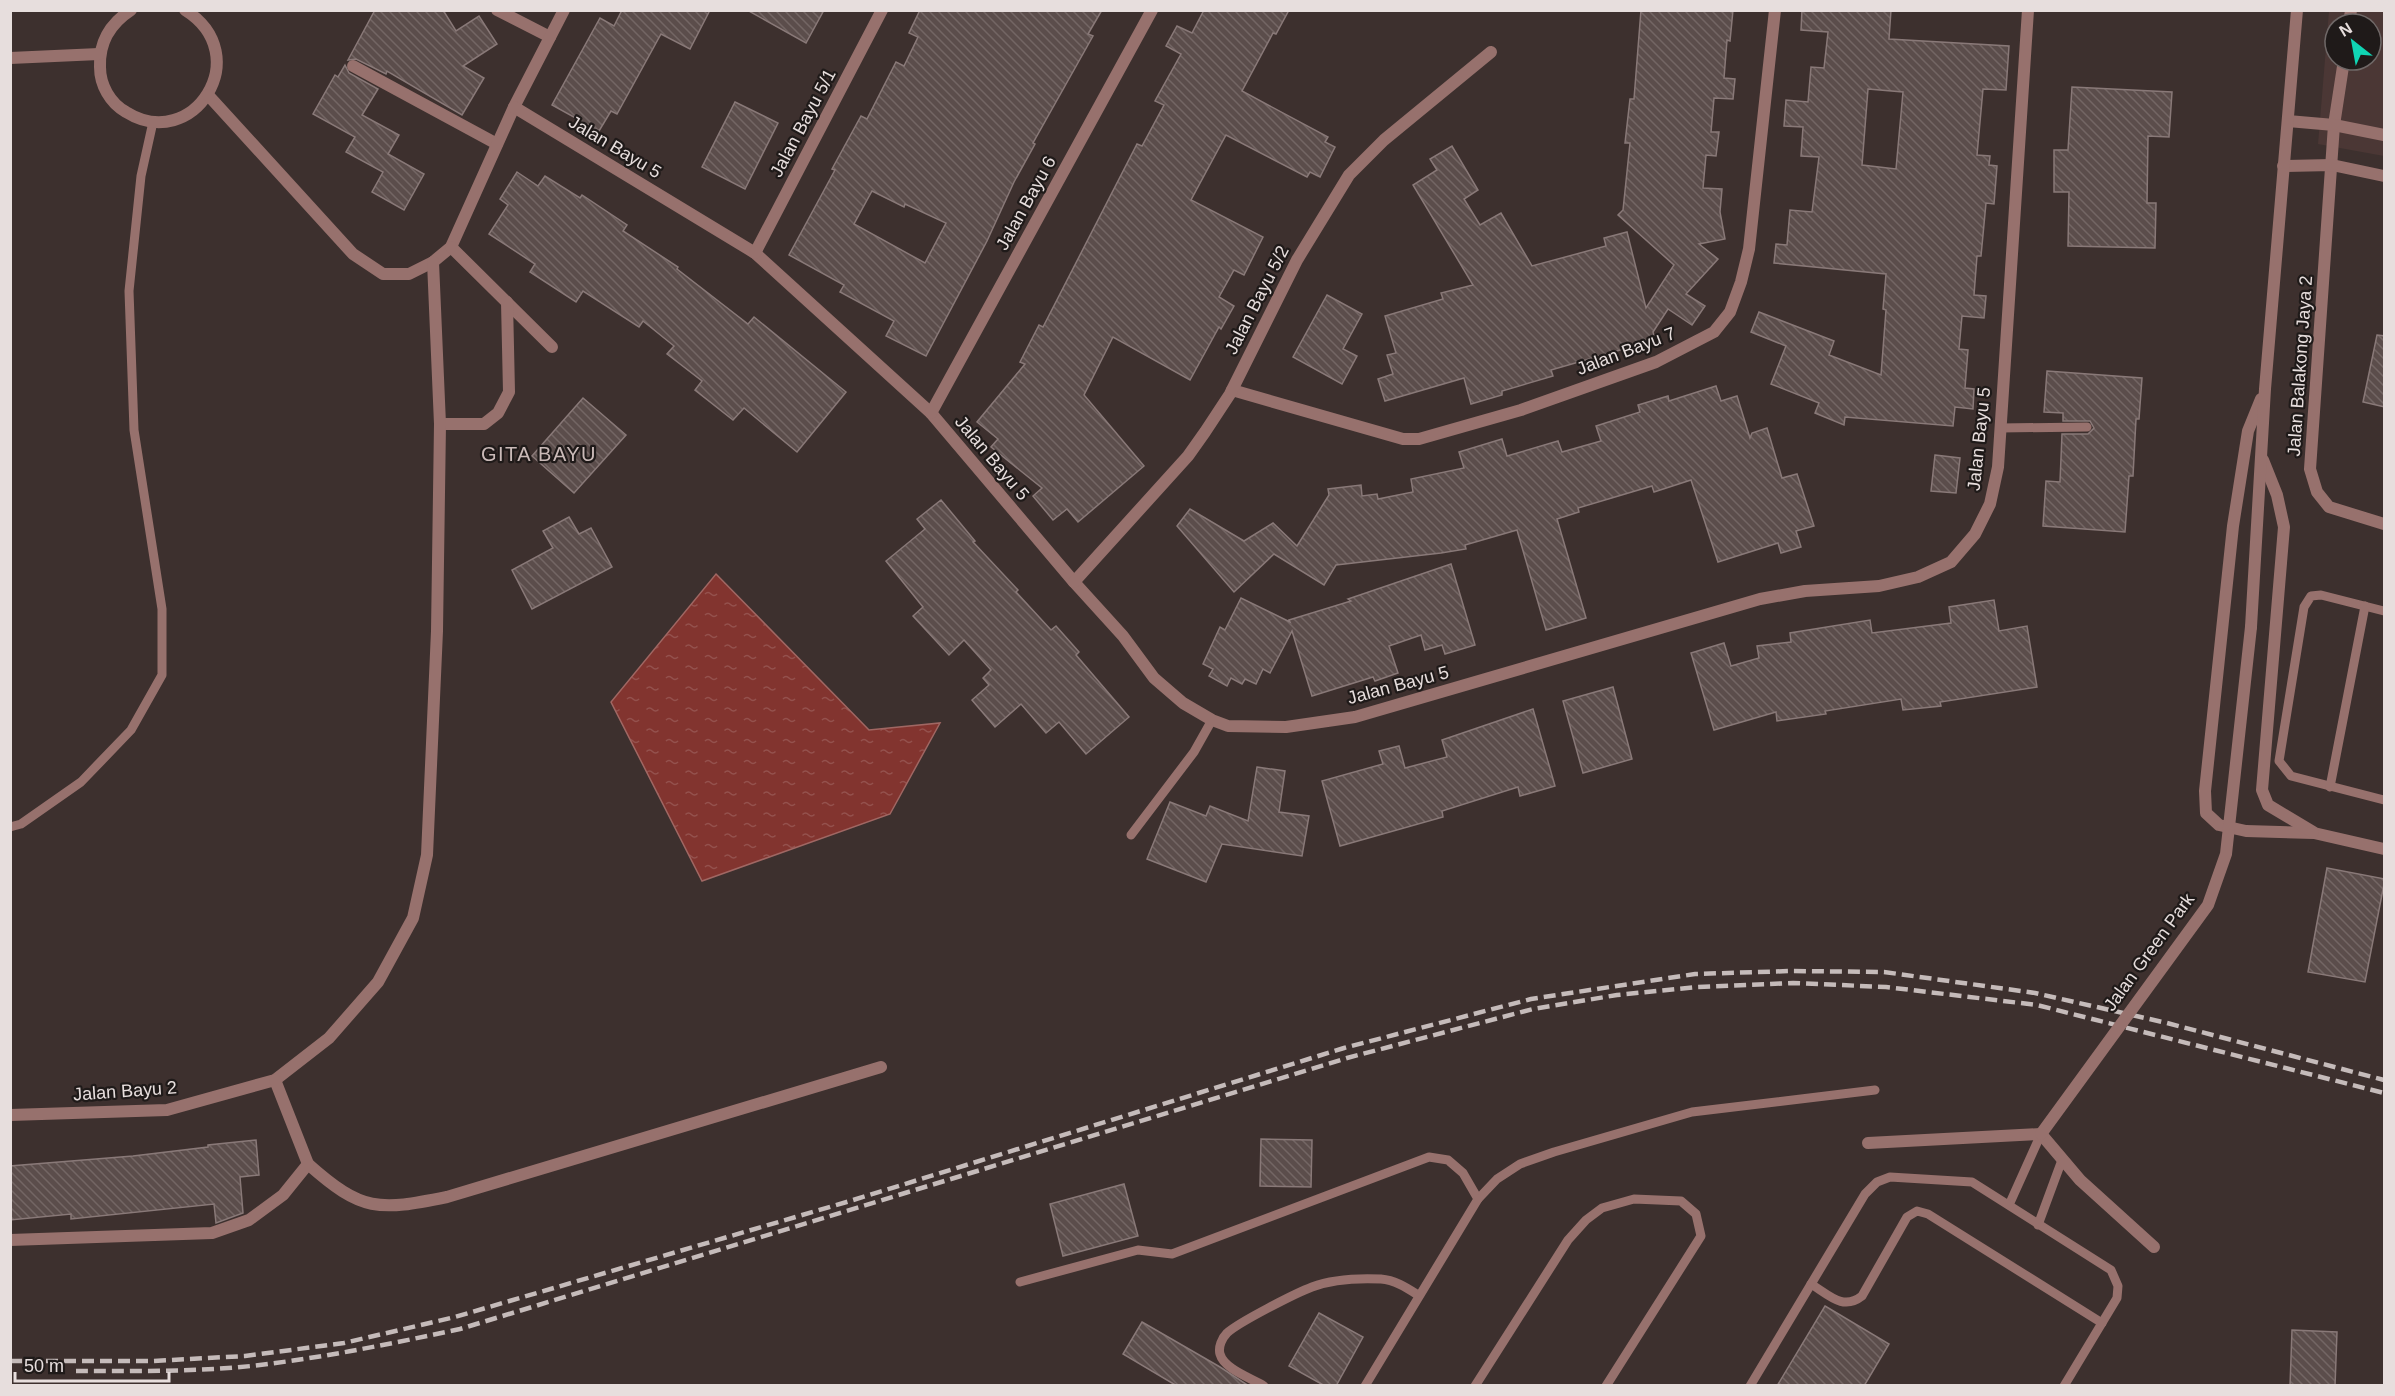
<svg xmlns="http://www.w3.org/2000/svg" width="2395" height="1396" viewBox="0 0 2395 1396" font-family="Helvetica,sans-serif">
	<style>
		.built { fill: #4b3735; fill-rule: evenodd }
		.water { fill: url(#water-ripples); stroke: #a06763; stroke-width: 1.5 }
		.building { fill: url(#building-back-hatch); stroke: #897978; stroke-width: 1.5; fill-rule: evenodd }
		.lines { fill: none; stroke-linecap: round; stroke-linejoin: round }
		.service { stroke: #97716d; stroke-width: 9 }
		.minor { stroke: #97716d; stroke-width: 12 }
		.rail { stroke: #c5bbba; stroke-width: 4.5; stroke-dasharray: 12 6; stroke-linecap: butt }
		.minor-bridge { stroke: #97716d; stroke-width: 12 }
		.labels { text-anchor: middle; stroke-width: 4.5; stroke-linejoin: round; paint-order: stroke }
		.street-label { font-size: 18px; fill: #e7dedd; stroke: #1f1a19 }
		.neighbourhood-label { font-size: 20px; letter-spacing: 1.5px; fill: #cabab8; stroke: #1f1a19 }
	</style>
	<defs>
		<pattern id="water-ripples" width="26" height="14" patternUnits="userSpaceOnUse" patternTransform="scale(1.5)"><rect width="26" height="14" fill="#82342f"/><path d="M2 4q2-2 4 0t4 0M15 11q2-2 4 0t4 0" fill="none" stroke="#94514d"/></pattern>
		<pattern id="building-back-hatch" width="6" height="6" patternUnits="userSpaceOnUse" patternTransform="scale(1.5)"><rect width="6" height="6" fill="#5b4d4b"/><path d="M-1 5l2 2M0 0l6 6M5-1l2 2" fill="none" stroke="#736664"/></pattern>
	</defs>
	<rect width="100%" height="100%" fill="#3d302e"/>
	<!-- built -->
	<path class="built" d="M2329,11H2384V156L2318,144ZM2335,24H2371V60H2335Z"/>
	<!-- water -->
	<polygon class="water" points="716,574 869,730 940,723 890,814 702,881 611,702"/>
	<!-- building -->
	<g class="building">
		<polygon points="375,10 443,10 456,31 479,16 497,44 463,66 484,78 462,115 387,71 386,74 356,59 348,60"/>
		<polygon points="622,10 710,10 690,49 661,34 617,114 611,111 599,131 552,105 600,18 614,26"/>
		<polygon points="747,10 824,10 806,43"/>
		<path d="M920,10H1102L1088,34L1093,36L1033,143L1035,144L1014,182L987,241L926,356L886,336L894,321L840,292L844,285L789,255L835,170L832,169L861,116L867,119L896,62L904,66L918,37L909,33ZM872,191L904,207L905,204L946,223L925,263L854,224Z"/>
		<polygon points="1204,10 1289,10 1276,34 1273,33 1242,91 1328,137 1325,142 1335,147 1320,177 1310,172 1307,177 1226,135 1191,200 1263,237 1244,275 1234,270 1219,297 1234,306 1221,329 1219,327 1190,380 1113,337 1084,395 1144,466 1078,522 1067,509 1053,520 1033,496 1042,488 991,447 998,439 977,422 1025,364 1020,362 1039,325 1043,327 1137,144 1142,146 1164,105 1155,101 1181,54 1166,46 1177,26 1192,33"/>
		<polygon points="1641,10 1733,10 1730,41 1727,40 1724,78 1735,79 1733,99 1714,98 1711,132 1719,132 1716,156 1706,155 1703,188 1722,189 1720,212 1725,239 1699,244 1718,259 1686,294 1705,306 1692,325 1668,309 1653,332 1655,340 1551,370 1553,376 1502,391 1502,395 1471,404 1464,378 1385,401 1378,379 1393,374 1387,355 1396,353 1385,316 1443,299 1441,293 1473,285 1413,185 1437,170 1430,159 1452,146 1478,190 1464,199 1480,225 1501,213 1532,266 1606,246 1604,238 1627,232 1646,308 1674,265 1618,215 1623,210 1630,143 1625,143 1630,99 1634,99"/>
		<path d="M1802,10H1891L1889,39L2009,46L2006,90L1983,89L1977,155L1990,156L1989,165L1997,166L1994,204L1986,203L1981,256H1977L1974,295L1986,296L1984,318L1962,316L1959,349L1968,350L1965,388L1974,389L1973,409L1955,407L1953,426L1845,417L1844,425L1815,413L1819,403L1771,384L1786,346L1751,332L1759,312L1834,341L1829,355L1881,375L1886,310L1883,309L1886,274L1774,263L1776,244L1787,245L1790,210L1812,212L1819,157L1801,156L1803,127L1784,126L1786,100L1808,102L1811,67L1824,68L1828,32L1801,30ZM1868,89L1903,92L1896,169L1862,165Z"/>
		<polygon points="345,65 349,73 378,89 362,115 399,135 388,154 424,174 404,210 372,192 383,172 346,152 355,137 313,114 335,75 338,77"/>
		<polygon points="2072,87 2172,92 2169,137 2148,136 2147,203 2156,203 2155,248 2068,246 2069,192 2054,192 2054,150 2068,150"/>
		<polygon points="735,102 778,123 745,189 702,167"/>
		<polygon points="517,172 538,186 545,176 580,198 582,195 627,225 623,231 678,267 677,269 748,324 754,317 846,392 797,452 744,408 733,420 695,390 702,381 667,354 674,346 643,321 639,327 583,291 576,302 530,272 535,264 489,234 508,205 500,199"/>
		<polygon points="1327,295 1362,314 1343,349 1357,356 1342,384 1293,357"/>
		<polygon points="2377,335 2385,336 2385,407 2363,402"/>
		<polygon points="2047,371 2142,378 2139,419 2136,419 2133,476 2129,476 2125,532 2043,526 2046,481 2060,482 2062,434 2088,434 2094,428 2090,421 2063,421 2063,413 2044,412"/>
		<polygon points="1716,386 1721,401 1737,396 1750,438 1752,433 1767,428 1782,478 1797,474 1814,526 1796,531 1801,547 1781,553 1778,543 1718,562 1691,480 1654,492 1652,486 1578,508 1579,512 1557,519 1586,618 1546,630 1517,530 1465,545 1466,549 1441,553 1336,565 1324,585 1274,554 1234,592 1177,526 1190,509 1244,541 1273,523 1297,546 1329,495 1328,489 1361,485 1362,496 1377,494 1378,499 1413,492 1411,479 1464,468 1459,452 1502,439 1507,456 1558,441 1562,452 1601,441 1596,426 1640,412 1638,405 1668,396 1669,401"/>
		<polygon points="583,398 626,435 574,493 532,456"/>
		<polygon points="1935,455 1960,458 1956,493 1931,491"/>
		<polygon points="941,500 975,541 973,542 1018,590 1016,592 1051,630 1056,626 1079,652 1076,655 1129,717 1086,754 1059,722 1046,733 1021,704 995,727 972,700 989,685 983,678 991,670 964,640 949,655 913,616 923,607 886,561 925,529 917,519"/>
		<polygon points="569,517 579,534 591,528 612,567 532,609 512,570 553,548 543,531"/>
		<polygon points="1451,564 1475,645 1445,654 1442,645 1425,650 1421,635 1389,646 1398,673 1375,681 1373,677 1312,696 1292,631 1270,673 1263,669 1256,684 1245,679 1242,684 1231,678 1227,686 1209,676 1213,669 1203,664 1220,627 1225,630 1241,598 1290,622 1289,620 1351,601 1348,599"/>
		<polygon points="1994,600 1999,631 2027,626 2037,687 1940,702 1941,706 1903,710 1901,699 1825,711 1826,714 1777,721 1776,712 1714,730 1691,653 1724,643 1731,666 1759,658 1757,646 1791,642 1790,633 1870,620 1872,633 1951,623 1949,607"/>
		<polygon points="1613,687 1632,759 1583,773 1563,701"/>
		<polygon points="1533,709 1555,786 1520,796 1518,787 1442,811 1443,817 1340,846 1322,781 1383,764 1379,751 1399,746 1405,768 1447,757 1442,740"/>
		<polygon points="1257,767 1285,771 1279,812 1309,816 1302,856 1222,844 1206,882 1147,859 1170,802 1206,816 1210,806 1248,821"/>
		<polygon points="2327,868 2385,879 2365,982 2308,972"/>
		<polygon points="1261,1139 1312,1140 1311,1187 1260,1186"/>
		<polygon points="256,1140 259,1175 240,1177 243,1213 216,1223 214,1204 71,1219 71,1214 10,1220 10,1166 133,1156 208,1147 208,1145"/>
		<polygon points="1124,1184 1138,1236 1063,1256 1050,1204"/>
		<polygon points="1825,1306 1889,1344 1864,1386 1777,1386"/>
		<polygon points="1319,1313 1363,1337 1336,1386 1325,1386 1289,1366"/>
		<polygon points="1142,1322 1220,1367 1249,1386 1177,1386 1123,1354"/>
		<polygon points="2292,1330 2337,1332 2335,1386 2290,1386"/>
	</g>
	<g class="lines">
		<!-- service -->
		<g class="service">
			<polyline points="2000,428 2087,427"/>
			<polyline points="2384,611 2321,595 2311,596 2304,607 2279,761 2291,776 2384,800"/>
			<polyline points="2330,787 2365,606"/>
			<polyline points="10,827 21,824 81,782 131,730 162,675 162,609 134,430 129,291 141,176 153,122"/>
			<polyline points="1131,835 1194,752 1212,720"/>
			<polyline points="2009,1205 2041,1134"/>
			<polyline points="2038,1225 2062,1160"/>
			<polyline points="1020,1282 1138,1250 1172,1254 1429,1157 1448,1160 1463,1173 1478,1199 1497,1179 1520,1164 1554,1152 1692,1112 1875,1090"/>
			<path d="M1811,1284C1829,1295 1843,1311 1862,1296L1907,1217L1917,1211L1928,1214L2102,1323"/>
			<path d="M1264,1386C1251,1378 1224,1369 1220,1354C1218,1347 1222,1338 1227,1333C1239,1322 1296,1293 1312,1287C1333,1279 1359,1278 1381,1279C1395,1280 1407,1288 1418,1295"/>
			<polyline points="1365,1386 1478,1199"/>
			<polyline points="1475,1386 1568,1240 1586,1220 1602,1208 1634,1199 1681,1201 1696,1214 1701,1236 1606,1386"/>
			<polyline points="1750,1386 1865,1194 1877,1182 1890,1177 1972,1182 2111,1270 2118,1286 2117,1298 2064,1386"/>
		</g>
		<!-- minor -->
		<g class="minor">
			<path d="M131,10C111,23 99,42 100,67C100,85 110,103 126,112C193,154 257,55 185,10"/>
			<polyline points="497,10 550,37"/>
			<polyline points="2349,24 2351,10"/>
			<polyline points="10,58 99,54"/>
			<polyline points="2344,60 2334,125 2310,469 2317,492 2329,507 2384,524"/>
			<polyline points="353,66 497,144"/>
			<polyline points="208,95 353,254 383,274 409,274 433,262 451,247 514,107 564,10"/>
			<polyline points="514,107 755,253 931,413 1074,582 1123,636 1154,678 1183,703 1212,720 1228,726 1286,727 1355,717 1760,599 1805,591 1879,586 1918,577 1951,562 1975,534 1990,504 1998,467 2028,10"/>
			<polyline points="2288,121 2334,125 2384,135"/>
			<polyline points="2283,166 2332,165 2384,176"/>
			<polyline points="451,247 552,347"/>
			<polyline points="755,253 882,10"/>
			<polyline points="1232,390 1403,439 1419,439 1521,410 1656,362 1714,332 1730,312 1741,282 1749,249 1775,10"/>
			<polyline points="2261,399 2248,431 2233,526 2205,791 2206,813 2219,825 2246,831 2314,833 2384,849"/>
			<polyline points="931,413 1152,10"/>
			<polyline points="440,424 484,424 498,413 509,392 507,302"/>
			<polyline points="2263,460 2277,495 2284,527 2262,790 2268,805 2313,832"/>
			<polyline points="1074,582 1188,456 1205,432 1230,394 1297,260 1349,175 1384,140 1491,52"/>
			<polyline points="2251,627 2265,389 2297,10"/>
			<polyline points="10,1115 167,1110 275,1080 329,1038 378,982 413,918 427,855 437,631 440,424 433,262"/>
			<polyline points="1868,1143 2041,1134 2080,1180 2154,1247"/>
			<path d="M308,1164C362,1212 378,1211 447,1197L881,1067"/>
			<polyline points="10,1240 212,1233 249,1220 283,1195 308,1164 275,1080"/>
		</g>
		<!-- rail -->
		<g class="rail">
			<polyline points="10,1361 153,1361 245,1356 344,1343 455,1317 850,1201 1344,1048 1531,999 1695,974 1791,971 1884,972 2035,993 2167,1023 2384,1080"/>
			<path d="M76,1371C134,1371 194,1372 251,1366C322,1358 390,1344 460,1329L1347,1058L1533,1009L1617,995L1697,987L1793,983L1886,987L2037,1005L2384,1093"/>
		</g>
		<!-- minor-bridge -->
		<polyline class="minor-bridge" points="2041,1134 2208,905 2226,854 2251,627"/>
	</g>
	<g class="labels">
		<!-- street labels -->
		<g class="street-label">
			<text transform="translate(803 123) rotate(-62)" y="6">Jalan Bayu 5/1</text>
			<text transform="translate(615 147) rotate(31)" y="6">Jalan Bayu 5</text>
			<text transform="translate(1026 203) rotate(-61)" y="6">Jalan Bayu 6</text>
			<text transform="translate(1257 300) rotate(-63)" y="6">Jalan Bayu 5/2</text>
			<text transform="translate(1626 351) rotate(-21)" y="6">Jalan Bayu 7</text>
			<text transform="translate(2300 366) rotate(-86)" y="6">Jalan Balakong Jaya 2</text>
			<text transform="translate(1979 439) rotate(-84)" y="6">Jalan Bayu 5</text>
			<text transform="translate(992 458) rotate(50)" y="6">Jalan Bayu 5</text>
			<text transform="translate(1398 685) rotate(-15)" y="6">Jalan Bayu 5</text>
			<text transform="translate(2149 952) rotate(-54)" y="6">Jalan Green Park</text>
			<text transform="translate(125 1091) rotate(-4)" y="6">Jalan Bayu 2</text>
		</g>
		<!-- neighbourhood labels -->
		<g class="neighbourhood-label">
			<text x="539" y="461">GITA BAYU</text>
		</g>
	</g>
	<!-- border -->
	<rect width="2395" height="1396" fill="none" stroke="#e7dedd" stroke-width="24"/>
	<!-- north arrow -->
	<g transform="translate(2353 42) rotate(329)"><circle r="28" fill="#1f1a19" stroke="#6f6867" stroke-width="1.5"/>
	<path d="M0-4.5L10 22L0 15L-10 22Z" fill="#10d5b4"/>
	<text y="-9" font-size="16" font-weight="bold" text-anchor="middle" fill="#e7dedd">N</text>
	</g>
	<!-- scale -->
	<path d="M15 1372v9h154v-9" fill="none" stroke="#e7dedd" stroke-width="3"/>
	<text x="24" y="1372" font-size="18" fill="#e7dedd" stroke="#1f1a19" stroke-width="4.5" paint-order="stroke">50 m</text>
</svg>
